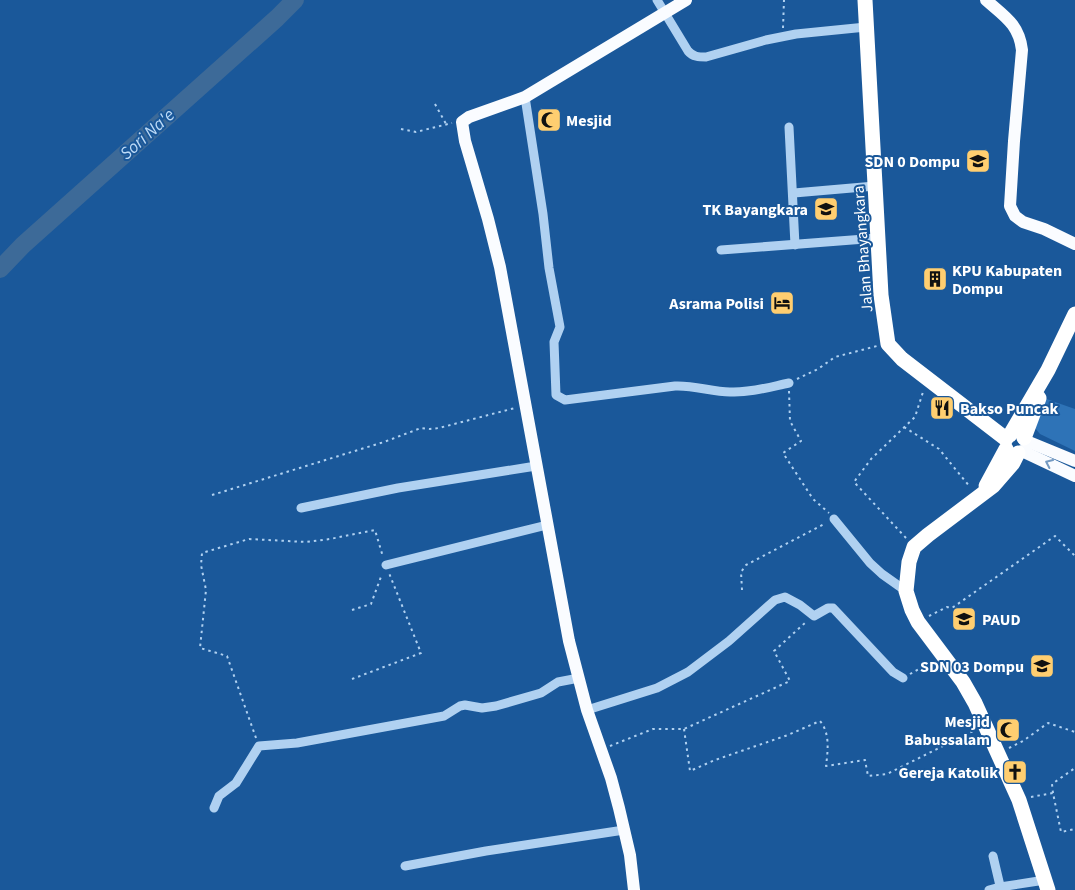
<svg xmlns="http://www.w3.org/2000/svg" width="1075" height="890" viewBox="0 0 1075 890" font-family="'Source Sans 3',sans-serif">
	<style>
		.green { fill: #2e73b7 }
		.lines { fill: none; stroke-linecap: round; stroke-linejoin: round }
		.river { stroke: #3d6a98; stroke-width: 18 }
		.path { stroke: #b0d1f1; stroke-width: 2; stroke-dasharray: 2.5 4; stroke-linecap: butt }
		.minor { stroke: #b0d1f1; stroke-width: 9 }
		.major { stroke: #fafcff; stroke-width: 12 }
		.highway { stroke: #fff; stroke-width: 15 }
		.oneway { stroke: #749ac2 }
		.labels { text-anchor: middle; stroke-width: 4; stroke-linejoin: round; paint-order: stroke }
		.poi-label { font-size: 16px; font-weight: bold; fill: #fff; stroke: #1a589a; text-anchor: end }
		.street-label { font-size: 16px; fill: #fff; stroke: #1a589a }
		.water-label { font-size: 18px; font-style: italic; fill: #bcdaf7; stroke: #1a589a }
	</style>
	<rect width="100%" height="100%" fill="#1a589a"/>
	<!-- green -->
	<polygon class="green" points="1038,396 1075,409 1075,451 1040,434 1035,428"/>
	<g class="lines">
		<!-- river -->
		<polyline class="river" points="0,269 23,245 277,18 295,0"/>
		<!-- path -->
		<g class="path">
			<polyline points="783,28 784,0"/>
			<polyline points="435,104 446,124"/>
			<polyline points="401,129 416,132 452,123"/>
			<polyline points="797,379 818,369 835,357 877,346"/>
			<polyline points="789,391 790,421 801,441 783,453 813,499 829,513"/>
			<polyline points="904,427 939,449 970,487"/>
			<polyline points="212,495 384,442 421,428 430,429 439,428 515,408"/>
			<polyline points="906,538 854,482 871,459 915,417 923,392"/>
			<polyline points="742,590 741,572 746,565 826,523"/>
			<polyline points="352,610 371,604 382,574"/>
			<polyline points="929,616 947,607 952,608 1055,536 1075,556"/>
			<polyline points="910,674 931,662"/>
			<polyline points="352,679 421,653 389,573"/>
			<path d="M684,729L690,771L715,760L788,735L820,721C830,733 828,750 826,766L865,760L868,776L887,774L975,730"/>
			<polyline points="256,738 227,656 200,648 206,590 201,565 202,553 249,539 306,542 330,539 375,530 383,557"/>
			<polyline points="610,746 653,729 684,729 790,681 774,651 806,622"/>
			<polyline points="1009,748 1023,741 1048,723 1075,732"/>
			<polyline points="1053,793 1052,784 1075,768"/>
			<polyline points="1031,797 1053,793 1061,832 1075,829"/>
		</g>
		<!-- minor -->
		<g class="minor">
			<path d="M657,0L688,51C693,57 699,57 706,57L766,40L796,34L866,27"/>
			<path d="M525,97L543,214L549,268L560,327L554,342L556,395L565,400L675,386C694,385 712,392 730,392C750,393 770,387 789,383"/>
			<polyline points="789,127 795,245"/>
			<polyline points="794,193 875,186"/>
			<polyline points="721,250 878,238"/>
			<polyline points="301,508 398,488 536,466"/>
			<polyline points="834,519 870,563 882,574 906,591"/>
			<polyline points="386,565 547,525"/>
			<polyline points="587,710 657,688 688,672 729,641 775,600 785,597 800,605 814,616 828,608 833,608 893,672 903,678"/>
			<polyline points="214,808 219,796 236,783 259,746 297,743 444,716 460,706 465,705 482,708 496,706 541,693 558,682 579,678"/>
			<polyline points="993,856 1001,890"/>
			<polyline points="405,866 486,851 624,830"/>
			<polyline points="989,890 1000,887 1045,880"/>
		</g>
		<!-- major -->
		<g class="major">
			<path d="M986,0C1004,16 1019,24 1022,50L1014,141L1010,206L1015,216L1023,222L1044,229L1075,244"/>
			<polyline points="1024,440 1075,461"/>
			<polyline points="1022,451 1075,476"/>
			<polyline points="634,890 630,855 619,808 611,778 587,710 569,641 500,267 488,219 465,141 462,122 469,117 525,97 686,0"/>
		</g>
		<!-- highway -->
		<g class="highway">
			<polyline points="865,0 881,295 888,344 902,359 1006,439"/>
			<polyline points="1010,435 1048,370 1075,314"/>
			<polyline points="1024,438 1039,398"/>
			<polyline points="1018,453 1013,463 993,486 928,535 914,547 909,562 906,591 912,610 918,622 963,682 975,703 1019,800 1048,890"/>
			<polyline points="986,486 1006,449"/>
		</g>
	</g>
	<!-- one-way arrows -->
	<defs><path id="oneway-chevron" d="M-2-3.5L2.5 0L-2 3.5" fill="none" stroke-width="1.6" stroke-linecap="round" stroke-linejoin="round" transform="scale(1.25)"/></defs>
	<use class="oneway" href="#oneway-chevron" transform="translate(1049 463) rotate(-155)"/>
	<!-- icons -->
	<defs>
		<symbol id="mosque-square" viewBox="-11 -11 22 22"><rect x="-9" y="-9" width="18" height="18" rx="4" fill="#ffce70" stroke="#1a589a"/><path d="M3.5-4.9A6 6 0 1 0 3.5 4.9A5 5 0 1 1 3.5-4.9Z" fill="#111"/></symbol>
		<symbol id="school-square" viewBox="-11 -11 22 22"><rect x="-9" y="-9" width="18" height="18" rx="4" fill="#ffce70" stroke="#1a589a"/><path d="M0-5L7-2L0 1L-7-2ZM-4 1L0 2.5L4 1V4Q0 6-4 4Z" fill="#111"/></symbol>
		<symbol id="building-square" viewBox="-11 -11 22 22"><rect x="-9" y="-9" width="18" height="18" rx="4" fill="#ffce70" stroke="#1a589a"/><path d="M-4-6H4V6H1V3H-1V6H-4ZM-2.5-4.3h1.7v1.8h-1.7ZM.8-4.3h1.7v1.8H.8ZM-2.5-1h1.7V.8h-1.7ZM.8-1h1.7V.8H.8Z" fill="#111"/></symbol>
		<symbol id="hotel-square" viewBox="-11 -11 22 22"><rect x="-9" y="-9" width="18" height="18" rx="4" fill="#ffce70" stroke="#1a589a"/><path d="M-6-4.5h1.5V1H6V5H4.5V3h-9V5H-6ZM-4 0a1.8 1.8 0 1 1 3.6 0ZM.5 0V-2.5h3Q6-2.5 6 0Z" fill="#111"/></symbol>
		<symbol id="restaurant-square" viewBox="-11 -11 22 22"><rect x="-9" y="-9" width="18" height="18" rx="4" fill="#ffce70" stroke="#1a589a"/><path d="M-5-6h1v4h1v-4h1v4h1v-4h1v5L-1.5 .5V6h-2V.5L-5-1ZM5-6V6H3V1.5H1.5Q1.5-4 5-6Z" fill="#111"/></symbol>
		<symbol id="church-square" viewBox="-11 -11 22 22"><rect x="-9" y="-9" width="18" height="18" rx="4" fill="#ffce70" stroke="#1a589a"/><path d="M-1.2-6h2.4v3.5h3.3v2.4h-3.3V6h-2.4V-.1h-3.3v-2.4h3.3Z" fill="#111"/></symbol>
	</defs>
	<g fill-rule="evenodd">
		<use href="#mosque-square" x="535" y="106" width="28" height="28"/>
		<use href="#school-square" x="964" y="147" width="28" height="28"/>
		<use href="#school-square" x="812" y="195" width="28" height="28"/>
		<use href="#building-square" x="921" y="265" width="28" height="28"/>
		<use href="#hotel-square" x="768" y="289" width="28" height="28"/>
		<use href="#restaurant-square" x="928" y="394" width="28" height="28"/>
		<use href="#school-square" x="950" y="605" width="28" height="28"/>
		<use href="#school-square" x="1028" y="652" width="28" height="28"/>
		<use href="#mosque-square" x="994" y="716" width="28" height="28"/>
		<use href="#church-square" x="1001" y="758" width="28" height="28"/>
	</g>
	<g class="labels">
		<!-- poi labels -->
		<g class="poi-label">
			<text x="566" y="126" text-anchor="start">Mesjid</text>
			<text x="960" y="167">SDN 0 Dompu</text>
			<text x="808" y="215">TK Bayangkara</text>
			<text x="952" y="276" text-anchor="start">KPU Kabupaten<tspan x="952" dy="18">Dompu</tspan></text>
			<text x="764" y="309">Asrama Polisi</text>
			<text x="960" y="414" text-anchor="start">Bakso Puncak</text>
			<text x="982" y="625" text-anchor="start">PAUD</text>
			<text x="1024" y="672">SDN 03 Dompu</text>
			<text x="990" y="727">Mesjid<tspan x="990" dy="18">Babussalam</tspan></text>
			<text x="998" y="778">Gereja Katolik</text>
		</g>
		<!-- street labels -->
		<g class="street-label">
			<text transform="translate(862 249) rotate(-94)" y="6">Jalan Bhayangkara</text>
		</g>
		<!-- water labels -->
		<g class="water-label">
			<text transform="translate(147 134) rotate(-42)" y="6">Sori Na'e</text>
		</g>
	</g>
</svg>
